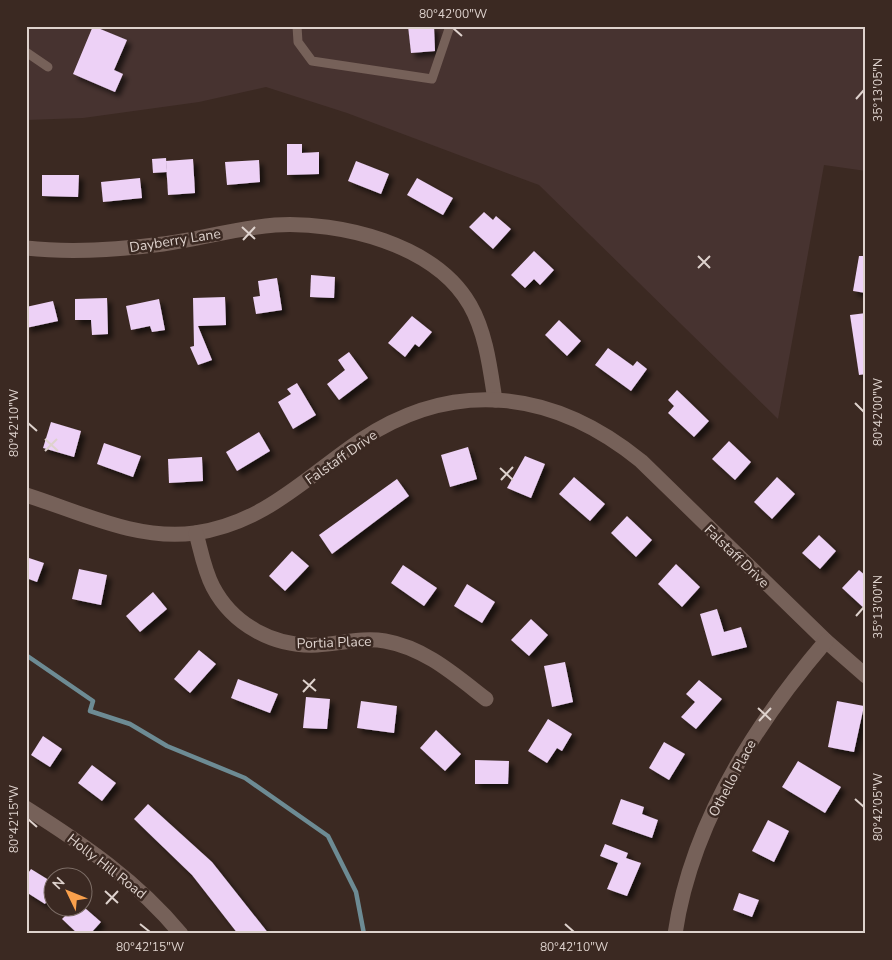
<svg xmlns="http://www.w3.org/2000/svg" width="892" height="960" viewBox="0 0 892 960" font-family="'Nunito Sans',sans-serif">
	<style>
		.industrial { fill: #473330 }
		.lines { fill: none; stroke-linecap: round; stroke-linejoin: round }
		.stream { stroke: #6d8b94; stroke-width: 4.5 }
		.building { fill: #edd1f6; filter: url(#shadow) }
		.lane { stroke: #766159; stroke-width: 9 }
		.street { stroke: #766159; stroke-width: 15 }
		.ticks { fill: none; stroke: #ded2cd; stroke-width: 2 }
		.labels { text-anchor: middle; stroke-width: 5; stroke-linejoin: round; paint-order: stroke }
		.street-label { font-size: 14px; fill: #ded2cd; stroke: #3b2922 }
		.neatline { fill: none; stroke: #ded2cd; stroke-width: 2 }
		.ticks-label { font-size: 12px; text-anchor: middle; fill: #ded2cd }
	</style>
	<defs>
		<filter id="shadow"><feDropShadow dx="4.5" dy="4.5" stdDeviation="2.5" flood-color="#0009"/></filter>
	</defs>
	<rect width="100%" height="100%" fill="#3b2922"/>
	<!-- industrial -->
	<polygon class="industrial" points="26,26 866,26 866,171 824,165 778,419 539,185 347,113 266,87 199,102 83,118 26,120"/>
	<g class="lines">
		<!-- stream -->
		<polyline class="stream" points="26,655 93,701 90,711 130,724 167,746 245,778 328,836 356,892 364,934"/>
	</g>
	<!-- building -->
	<g class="building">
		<polygon points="93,26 127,40 114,70 123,74 115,92 73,74"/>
		<polygon points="408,26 434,26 435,51 411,53"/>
		<polygon points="287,144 302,144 302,153 319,152 319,174 287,175"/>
		<polygon points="166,158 167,172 153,173 152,159"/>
		<polygon points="193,159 195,193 168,195 166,161"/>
		<polygon points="259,160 260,182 227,185 225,162"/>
		<polygon points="356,161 389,174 381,194 348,181"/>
		<polygon points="42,175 79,175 78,197 42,196"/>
		<polygon points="140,178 142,198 103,202 101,182"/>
		<polygon points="417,178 453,198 443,215 407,195"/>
		<polygon points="484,212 493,220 496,216 511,229 493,249 469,227"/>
		<polygon points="534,251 554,270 540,285 534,279 525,288 511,275"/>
		<polygon points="859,256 866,256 866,293 853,291"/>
		<polygon points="311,275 335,277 334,298 310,297"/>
		<polygon points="277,278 282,310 256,314 253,297 260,296 258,281"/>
		<polygon points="225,297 226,325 198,326 212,360 198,365 190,347 194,346 193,298"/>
		<polygon points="107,298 108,334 92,335 91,320 75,320 75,299"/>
		<polygon points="159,299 165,330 152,332 150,326 131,330 126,306"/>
		<polygon points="53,301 58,321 26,328 26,307"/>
		<polygon points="866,313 866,374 859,375 850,315"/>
		<polygon points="412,316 432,332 419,347 415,344 405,357 388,343"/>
		<polygon points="559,320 581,341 567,356 545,335"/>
		<polygon points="608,348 633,366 637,361 647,369 631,391 595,365"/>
		<polygon points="349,352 368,378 339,400 327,384 345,370 338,360"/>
		<polygon points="297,383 316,415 293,429 278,402 291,394 287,389"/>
		<polygon points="677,390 709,421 694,437 668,413 674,406 668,400"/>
		<polygon points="51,422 81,431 74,457 43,448"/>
		<polygon points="259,432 270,451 237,471 226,452"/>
		<polygon points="729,441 751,462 735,480 712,459"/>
		<polygon points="104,443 141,456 133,477 97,464"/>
		<polygon points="468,447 477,479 450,487 441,455"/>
		<polygon points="525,456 545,464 531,498 507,488"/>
		<polygon points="202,457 203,481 169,483 168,459"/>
		<polygon points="574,477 605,504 590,521 559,494"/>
		<polygon points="777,477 795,494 772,519 754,502"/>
		<polygon points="397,479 409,496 332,554 319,535"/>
		<polygon points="627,516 652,540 636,557 611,533"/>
		<polygon points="819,535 836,551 820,569 802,553"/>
		<polygon points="292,551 309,566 285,591 269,576"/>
		<polygon points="26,557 44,563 37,582 26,578"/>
		<polygon points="676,564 700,587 682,607 658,584"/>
		<polygon points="403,565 437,588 424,606 391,583"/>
		<polygon points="79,569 107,575 101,605 72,599"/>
		<polygon points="859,570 866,576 866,610 842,588"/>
		<polygon points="467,584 495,602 482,623 454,606"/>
		<polygon points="153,592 167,609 140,632 126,616"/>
		<polygon points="717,609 724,632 741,627 747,647 712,656 700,614"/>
		<polygon points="531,619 548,635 529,656 511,640"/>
		<polygon points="199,650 216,664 190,693 174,679"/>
		<polygon points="565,662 573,702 552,707 544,666"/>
		<polygon points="238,679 278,694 270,713 231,698"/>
		<polygon points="699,680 722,699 696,729 681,717 695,702 686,694"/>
		<polygon points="306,697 330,699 327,729 303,728"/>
		<polygon points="361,701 397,706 394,733 357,728"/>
		<polygon points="837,701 864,706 854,752 828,747"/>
		<polygon points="548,719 572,734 562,751 557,748 547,763 528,751"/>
		<polygon points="436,730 461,754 445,771 420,748"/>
		<polygon points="43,736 62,749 50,767 31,755"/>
		<polygon points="664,742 685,754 669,780 649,768"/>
		<polygon points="475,760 509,761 508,784 475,784"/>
		<polygon points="798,761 841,787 825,813 782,787"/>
		<polygon points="92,765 116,783 102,801 78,783"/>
		<polygon points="621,799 644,807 642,814 658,820 652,838 612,824"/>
		<polygon points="148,804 212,862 269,934 238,934 192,875 134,819"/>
		<polygon points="768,820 789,831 774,862 752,851"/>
		<polygon points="605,844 628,853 626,858 641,863 627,896 607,889 618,863 600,856"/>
		<polygon points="31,869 52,882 52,892 45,904 26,892 26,876"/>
		<polygon points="739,893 759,900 752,917 733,910"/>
		<polygon points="73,908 85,908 101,922 90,934 78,934 62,919"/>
	</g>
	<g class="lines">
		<!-- lane -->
		<g class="lane">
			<polyline points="297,26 298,42 312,61 432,79 450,26"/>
			<polyline points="26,52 48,67"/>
		</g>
		<!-- street -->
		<g class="street">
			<path d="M26,248C72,253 117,250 163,244C200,239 237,228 275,225C340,221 435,244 470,305C486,333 490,368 495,400"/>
			<path d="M26,495C80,512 137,541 195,533C265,523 306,477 361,440C456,377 555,391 641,461L826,641L866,676"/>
			<path d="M196,533C201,551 204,570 213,587C233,625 274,647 317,645C340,644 362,637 385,641C425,648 455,675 486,699"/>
			<path d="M26,808C83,844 137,881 181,934"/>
			<path d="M675,934C691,824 755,724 826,641"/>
		</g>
	</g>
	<!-- ticks -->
	<path class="ticks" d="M453,28L462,36M856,99L864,90M242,227L255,239M243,240L255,227M698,256L710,268M698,268L710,256M855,403L864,412M28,423L37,431M45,439L58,451M45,451L57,439M500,468L513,480M501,480L513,467M856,616L864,607M303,680L316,691M303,692L315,679M758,708L771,720M759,721L771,708M855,799L864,807M28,819L37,827M105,891L118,903M106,904L118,891M140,924L150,932M565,924L574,932"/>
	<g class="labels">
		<!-- street labels -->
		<g class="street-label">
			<text transform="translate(175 240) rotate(-9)" y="5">Dayberry Lane</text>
			<text transform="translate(341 457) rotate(-35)" y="5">Falstaff Drive</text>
			<text transform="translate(737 556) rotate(44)" y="5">Falstaff Drive</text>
			<text transform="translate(334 642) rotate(-2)" y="5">Portia Place</text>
			<text transform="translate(732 778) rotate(-62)" y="5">Othello Place</text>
			<text transform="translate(107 866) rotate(38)" y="5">Holly Hill Road</text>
		</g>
	</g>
	<!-- border -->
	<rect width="892" height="960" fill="none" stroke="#3b2922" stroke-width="55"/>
	<!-- north arrow -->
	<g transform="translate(68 892) rotate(313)"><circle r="24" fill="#3b2922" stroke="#7c6d66"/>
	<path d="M0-4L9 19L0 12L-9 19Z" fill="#f9a04c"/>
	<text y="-8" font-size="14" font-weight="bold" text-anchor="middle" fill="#ded2cd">N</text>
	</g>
	<rect x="28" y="28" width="836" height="904" class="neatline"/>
	<g class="ticks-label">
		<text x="453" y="18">80°42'00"W</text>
		<text transform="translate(878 90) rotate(-90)" y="4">35°13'05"N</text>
		<text transform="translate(878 412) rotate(-90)" y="4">80°42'00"W</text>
		<text transform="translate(14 423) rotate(-90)" y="4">80°42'10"W</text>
		<text transform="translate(878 607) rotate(-90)" y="4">35°13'00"N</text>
		<text transform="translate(878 807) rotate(-90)" y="4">80°42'05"W</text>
		<text transform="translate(14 819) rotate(-90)" y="4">80°42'15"W</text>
		<text x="150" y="951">80°42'15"W</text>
		<text x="574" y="951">80°42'10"W</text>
	</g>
</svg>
